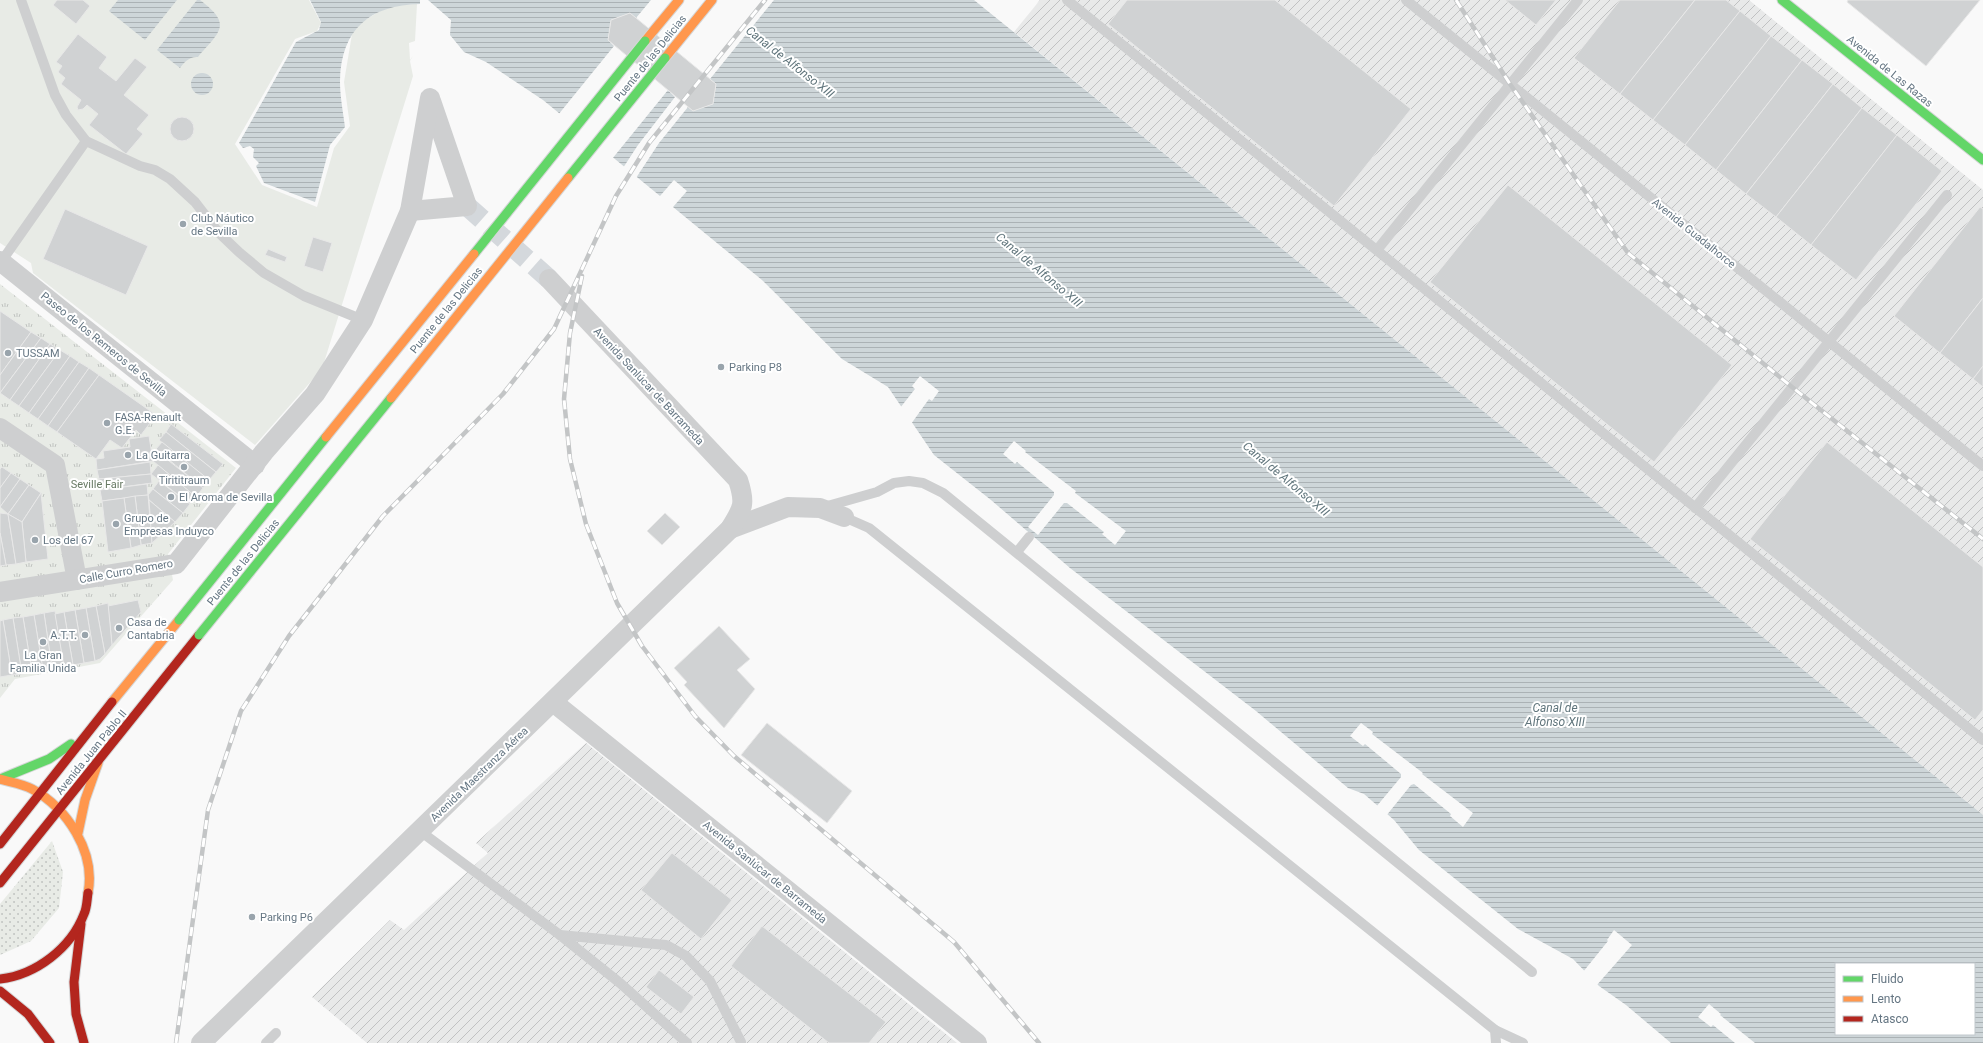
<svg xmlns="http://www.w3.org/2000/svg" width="1983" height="1043" viewBox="0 0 1983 1043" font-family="Roboto,sans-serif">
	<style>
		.industrial { fill: url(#industrial-furrows) }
		.grass { fill: url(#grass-dots) }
		.park { fill: url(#park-tufts) }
		.pitch { fill: #e8ebe6 }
		.water { fill: url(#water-rules); fill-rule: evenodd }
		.pier { fill: #f9f9f9 }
		.building { fill: #d0d2d3; stroke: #e8e8e8 }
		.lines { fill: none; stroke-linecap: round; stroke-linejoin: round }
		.street-tunnel { stroke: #d4d8dc; stroke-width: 20; stroke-dasharray: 20 10; stroke-linecap: butt }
		.fast-casing { stroke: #d5d6d7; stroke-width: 11 }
		.slow-casing { stroke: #d5d6d7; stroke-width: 11 }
		.jam-casing { stroke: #d5d6d7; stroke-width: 11 }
		.lane { stroke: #cecfd0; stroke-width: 10 }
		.street { stroke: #cecfd0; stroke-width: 20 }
		.fast { stroke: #63d668; stroke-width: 9 }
		.slow { stroke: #ff974d; stroke-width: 9 }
		.jam { stroke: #b3261e; stroke-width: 9 }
		.rail-casing { stroke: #c3c5c6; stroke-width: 4.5 }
		.rail { stroke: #fff; stroke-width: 3; stroke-dasharray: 9; stroke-linecap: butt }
		.fast-bridge-casing { stroke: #d5d6d7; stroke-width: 11; stroke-linecap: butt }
		.slow-bridge-casing { stroke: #d5d6d7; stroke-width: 11; stroke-linecap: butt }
		.fast-bridge { stroke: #63d668; stroke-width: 9 }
		.slow-bridge { stroke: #ff974d; stroke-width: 9 }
		.poi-dot { fill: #99a4ac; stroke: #fff; stroke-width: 1.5 }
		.labels { text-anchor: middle; stroke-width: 4; stroke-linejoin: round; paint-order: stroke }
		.street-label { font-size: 11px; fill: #657683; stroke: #fff }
		.poi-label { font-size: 11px; fill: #657683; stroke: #fff; text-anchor: start }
		.park-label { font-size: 11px; fill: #687a64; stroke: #fff }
		.water-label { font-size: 12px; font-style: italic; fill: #60757c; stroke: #fff }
	</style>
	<defs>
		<pattern id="industrial-furrows" width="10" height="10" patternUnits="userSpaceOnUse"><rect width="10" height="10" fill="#e8e9e9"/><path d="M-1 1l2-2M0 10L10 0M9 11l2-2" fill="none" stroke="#c0c1c2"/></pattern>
		<pattern id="grass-dots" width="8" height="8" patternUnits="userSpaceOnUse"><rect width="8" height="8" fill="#e8ebe6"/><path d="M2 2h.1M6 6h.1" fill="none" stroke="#c0c3c0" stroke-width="1.8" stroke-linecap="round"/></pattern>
		<pattern id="park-tufts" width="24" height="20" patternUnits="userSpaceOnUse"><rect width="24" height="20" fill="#e8ebe6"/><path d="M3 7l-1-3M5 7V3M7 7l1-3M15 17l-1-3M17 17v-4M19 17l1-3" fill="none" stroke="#c0c3c0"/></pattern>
		<pattern id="water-rules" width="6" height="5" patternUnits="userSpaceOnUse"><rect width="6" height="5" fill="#ced6d9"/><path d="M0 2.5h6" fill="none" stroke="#abb2b5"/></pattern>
	</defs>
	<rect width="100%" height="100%" fill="#f9f9f9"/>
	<!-- industrial -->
	<g class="industrial">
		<polygon points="1040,0 1749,0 1983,190 1983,816 1014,32"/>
		<polygon points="586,743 957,1043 367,1043 312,997 390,920 404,930 488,853 476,843"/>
	</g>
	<!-- grass -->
	<polygon class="grass" points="52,841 63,872 59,908 31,941 0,955 0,904"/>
	<!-- park -->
	<polygon class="park" points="0,284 236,468 168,554 173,580 100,663 15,679 0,698"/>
	<!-- pitch -->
	<polygon class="pitch" points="0,0 309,0 321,23 317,31 295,39 235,144 262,185 317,207 334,148 350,126 344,82 352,34 362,22 380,11 397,5 417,4 415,41 409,43 410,60 413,56 410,61 413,76 322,369 255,445 33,273 31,263 0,243"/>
	<!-- water -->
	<g class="water">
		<polygon points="118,0 177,0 145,40 109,11"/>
		<path d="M197,0H200C233,25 220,31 198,57C190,56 183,63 180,68L157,50Z"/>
		<path d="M310,0H420V4C370,5 341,29 340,81C340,96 343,112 345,127L330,145L315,202L264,183L256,166L259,163L253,157L254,149L250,146L243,148L239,143L296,42L319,30L321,22Z"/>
		<path d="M428,0H974L1983,815V1043H1671L1626,1005L1599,986L1573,959L1518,929L1419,850L1394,820L1364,794L1348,788L1256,711L1070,568L991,500L934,455L888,387L842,359L762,280L673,207L687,191L674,180L660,196L543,100L486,62L464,52L450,35L451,20ZM1836,964H1974V1034H1836Z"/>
		<circle cx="202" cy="84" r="11"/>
	</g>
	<!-- pier -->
	<g class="pier">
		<polygon points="651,0 774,0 710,79 716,84 713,104 693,111 688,107 659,143 636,178 623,168 638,145 675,97 668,90 612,159 558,115 614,46 608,40 611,20 630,13 636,18"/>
		<polygon points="920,376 939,391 932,401 929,399 911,424 900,408 915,389 912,386"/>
		<polygon points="1014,441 1026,451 1025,452 1076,491 1075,493 1126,531 1115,545 1102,534 1104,532 1067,503 1064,503 1038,535 1028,527 1054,495 1054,492 1017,462 1015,464 1003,454"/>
		<polygon points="1361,723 1373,732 1372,734 1423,773 1422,774 1473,813 1463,827 1450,816 1451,814 1414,784 1411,785 1386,816 1376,807 1401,777 1401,774 1365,744 1363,746 1350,736"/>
		<polygon points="1614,930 1632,945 1596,986 1583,972 1608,941 1607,940"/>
		<polygon points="1709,1004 1721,1014 1720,1015 1755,1043 1735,1043 1713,1025 1711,1027 1698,1017"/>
	</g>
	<!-- building -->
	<g class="building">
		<polygon points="57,0 83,0 90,6 76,24 53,5"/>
		<polygon points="1127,0 1275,0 1411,109 1334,206 1108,24"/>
		<polygon points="1505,0 1556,0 1536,25"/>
		<polygon points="1620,0 1695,0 1620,94 1574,58"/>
		<polygon points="1695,0 1726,0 1740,11 1653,120 1620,94"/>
		<polygon points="1848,0 1980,0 1926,66 1847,2"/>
		<polygon points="1740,11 1771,36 1685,145 1653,120"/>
		<polygon points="630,13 716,84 713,104 693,111 608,40 611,20"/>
		<polygon points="78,34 107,57 99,68 116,81 135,58 147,67 124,95 149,115 137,129 143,134 126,154 89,125 98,114 87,105 83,109 78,110 77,107 81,100 61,84 65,78 58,72 62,66 56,62"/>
		<polygon points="1771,36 1802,60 1716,170 1685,145"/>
		<polygon points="1802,60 1833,84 1746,194 1716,170"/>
		<polygon points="1833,84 1862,108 1776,217 1746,194"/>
		<polygon points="1862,108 1897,135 1811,245 1776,217"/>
		<circle cx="182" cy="129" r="12"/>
		<polygon points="1897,135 1942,171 1856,280 1811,245"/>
		<polygon points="1508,185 1732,365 1654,462 1430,282"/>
		<polygon points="1980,207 1983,209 1983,298 1940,353 1894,316"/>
		<polygon points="65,209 148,246 126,295 43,259"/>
		<polygon points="313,237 332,243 323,272 304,266"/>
		<polygon points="268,249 287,257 285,262 265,255"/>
		<polygon points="1983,298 1983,366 1973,379 1940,353"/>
		<polygon points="0,311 31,332 0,375"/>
		<polygon points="31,332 41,338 0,393 0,375"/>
		<polygon points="41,338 50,344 10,400 0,393"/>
		<polygon points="50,344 60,350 19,406 10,400"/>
		<polygon points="60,350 70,356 29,413 19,406"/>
		<polygon points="70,356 79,362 38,419 29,413"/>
		<polygon points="79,362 89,368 48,426 38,419"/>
		<polygon points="1983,366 1983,387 1973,379"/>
		<polygon points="89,368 99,375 57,432 48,426"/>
		<polygon points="99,375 156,415 141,435 136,430 122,448 110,440 96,459 57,432"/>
		<polygon points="171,424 223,464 216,472 166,432"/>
		<polygon points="166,432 216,472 209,480 159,440"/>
		<polygon points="149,436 153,461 97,470 96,459 104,458 103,451 130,447 129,439"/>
		<polygon points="162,442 209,480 203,488 156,449"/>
		<polygon points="1827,442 1983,567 1983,710 1975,720 1750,539"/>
		<polygon points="159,453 203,488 196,497 153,461"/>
		<polygon points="150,462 151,474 99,479 97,470"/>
		<polygon points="158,465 196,497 190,504 151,474"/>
		<polygon points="2,467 11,473 0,488 0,469"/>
		<polygon points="11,473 20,479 0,507 0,488"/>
		<polygon points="151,474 152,483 100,490 99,479"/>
		<polygon points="20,479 29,485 8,514 0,507"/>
		<polygon points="159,481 190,504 183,513 153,489"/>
		<polygon points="147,484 148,495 102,501 100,490"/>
		<polygon points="29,485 41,493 22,522 8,514"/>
		<polygon points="153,489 183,513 175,522 149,500 148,495"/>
		<polygon points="41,493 48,559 26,562 22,522"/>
		<polygon points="148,495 152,543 141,545 135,496"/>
		<polygon points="135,496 141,545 131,548 124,498"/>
		<polygon points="124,498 131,548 108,552 102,501"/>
		<polygon points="149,500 175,522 152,543"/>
		<polygon points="0,513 8,514 16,564 6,565 0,533"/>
		<polygon points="665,513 680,527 662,545 647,531"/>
		<polygon points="8,514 22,522 26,562 16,564"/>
		<polygon points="0,533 6,565 0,566"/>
		<polygon points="138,600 141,612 112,645 108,606"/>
		<polygon points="108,603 112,645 105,654 96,606"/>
		<polygon points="96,606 105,654 100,659 95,661 86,608"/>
		<polygon points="86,608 95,661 84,663 75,610"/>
		<polygon points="75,610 84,663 73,665 64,612"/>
		<polygon points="55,611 64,666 52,668 44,613"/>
		<polygon points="64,612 73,665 64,666 55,614"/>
		<polygon points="44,613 52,668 43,670 34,615"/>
		<polygon points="34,615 43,670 32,672 23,617"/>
		<polygon points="23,617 32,672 22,674 13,618"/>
		<polygon points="13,618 22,674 12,675 3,620"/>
		<polygon points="3,620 12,675 0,677 0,621"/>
		<polygon points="719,626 750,659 737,670 755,689 724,728 684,685 687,682 674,668"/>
		<polygon points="767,723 852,791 827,823 741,755"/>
		<polygon points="672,853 732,900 701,939 641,890"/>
		<polygon points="762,926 886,1022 869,1043 829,1043 731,966"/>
		<polygon points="659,970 694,997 681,1014 646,987"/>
	</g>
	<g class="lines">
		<!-- street-tunnel -->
		<polyline class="street-tunnel" points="467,206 549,279"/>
		<defs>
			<g id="fast">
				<polyline points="1782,0 1983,160"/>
				<polyline points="0,779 49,759 71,744"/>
			</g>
			<g id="slow">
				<polyline points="645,41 679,0"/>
				<polyline points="665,58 712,0"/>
				<polyline points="112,702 179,620"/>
				<path d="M0,779C10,782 23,784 32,789C67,808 96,852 88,893"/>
				<polyline points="78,833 85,800 98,763"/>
			</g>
			<g id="jam">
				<polyline points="0,844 112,702"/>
				<polyline points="0,883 199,635"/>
				<polyline points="81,924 74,982 76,1014 84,1043"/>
				<path d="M0,979C36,975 71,948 84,914C87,908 87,899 88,893"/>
				<polyline points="0,991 28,1014 50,1043"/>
			</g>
		</defs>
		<!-- fast casing -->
		<use href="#fast" class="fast-casing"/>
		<!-- slow casing -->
		<use href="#slow" class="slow-casing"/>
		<!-- jam casing -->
		<use href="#jam" class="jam-casing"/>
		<!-- lane -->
		<g class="lane">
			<polyline points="21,0 55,95 66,115 86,141 140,166 155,170 170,179 195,202 219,233 240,253 264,273 304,296 363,320"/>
			<polyline points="1067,0 1983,740"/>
			<polyline points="1406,0 1983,466"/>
			<polyline points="1377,250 1578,0"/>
			<polyline points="1,262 86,141"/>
			<polyline points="824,507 877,492 894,483 909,481 923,483 943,493 1532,972"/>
			<polyline points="1695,508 1947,195"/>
			<polyline points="844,517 869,528 1495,1030 1496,1043"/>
			<polyline points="1017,552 1029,537"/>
			<polyline points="420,831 560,935 620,983 687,1043"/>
			<polyline points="560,935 666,945 686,956 710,981 741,1042"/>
			<polyline points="1495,1030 1523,1043"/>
			<polyline points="266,1043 276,1033"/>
		</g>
		<!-- street -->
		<g class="street">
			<polyline points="410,211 467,206 431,101"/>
			<polyline points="0,261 255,465"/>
			<polyline points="0,428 55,465 77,580"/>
			<polyline points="730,529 788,507 820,508 844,517"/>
			<polyline points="0,592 176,564 264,452 315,394 363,320 410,211 430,98"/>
			<polyline points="553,702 977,1043"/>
			<path d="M201,1043L730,529C743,508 746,504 738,480L549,279"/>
		</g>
		<!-- fast -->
		<use href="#fast" class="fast"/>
		<!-- slow -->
		<use href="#slow" class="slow"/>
		<!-- jam -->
		<use href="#jam" class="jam"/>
		<defs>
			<g id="rail">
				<polyline points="1456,0 1510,84 1628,253 1792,387 1983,539"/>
				<polyline points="582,276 570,333 564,399 570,459 586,524 617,603 642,646 695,716 734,756 954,942 1039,1043"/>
				<polyline points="176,1043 208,810 241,711 289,636 383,516 503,394 554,329 616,196 649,143 765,0"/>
			</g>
		</defs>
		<!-- rail casing -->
		<use href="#rail" class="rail-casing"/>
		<!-- rail -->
		<use href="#rail" class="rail"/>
		<defs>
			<g id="fast-bridge">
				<polyline points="568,178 665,58"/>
				<polyline points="474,254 645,41"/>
				<polyline points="179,620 326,437"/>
				<polyline points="199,635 391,398"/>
			</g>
			<g id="slow-bridge">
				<polyline points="391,398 568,178"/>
				<polyline points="326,437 474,254"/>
			</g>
		</defs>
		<!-- fast-bridge casing -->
		<use href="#fast-bridge" class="fast-bridge-casing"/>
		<!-- slow-bridge casing -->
		<use href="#slow-bridge" class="slow-bridge-casing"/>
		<!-- fast-bridge -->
		<use href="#fast-bridge" class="fast-bridge"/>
		<!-- slow-bridge -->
		<use href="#slow-bridge" class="slow-bridge"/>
	</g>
	<!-- markers -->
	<g class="poi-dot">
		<circle cx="183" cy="224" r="4"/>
		<circle cx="8" cy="353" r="4"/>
		<circle cx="721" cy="367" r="4"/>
		<circle cx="107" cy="423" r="4"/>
		<circle cx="128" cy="455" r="4"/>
		<circle cx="184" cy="467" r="4"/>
		<circle cx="171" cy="497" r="4"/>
		<circle cx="116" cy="524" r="4"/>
		<circle cx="35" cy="540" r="4"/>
		<circle cx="119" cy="628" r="4"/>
		<circle cx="85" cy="635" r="4"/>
		<circle cx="43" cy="642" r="4"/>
		<circle cx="252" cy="917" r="4"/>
	</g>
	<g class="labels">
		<!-- street labels -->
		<g class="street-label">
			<text transform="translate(650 58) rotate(-51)" y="4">Puente de las Delicias</text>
			<text transform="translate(1890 71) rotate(39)" y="4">Avenida de Las Razas</text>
			<text transform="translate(1694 233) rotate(39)" y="4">Avenida Guadalhorce</text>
			<text transform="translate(446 310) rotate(-51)" y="4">Puente de las Delicias</text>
			<text transform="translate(104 344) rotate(39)" y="4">Paseo de los Remeros de Sevilla</text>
			<text transform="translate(649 386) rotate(47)" y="4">Avenida Sanlúcar de Barrameda</text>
			<text transform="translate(243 562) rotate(-51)" y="4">Puente de las Delicias</text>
			<text transform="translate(126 571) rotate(-10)" y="4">Calle Curro Romero</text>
			<text transform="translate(91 752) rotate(-51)" y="4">Avenida Juan Pablo II</text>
			<text transform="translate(479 774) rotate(-44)" y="4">Avenida Maestranza Aérea</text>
			<text transform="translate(765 872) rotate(39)" y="4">Avenida Sanlúcar de Barrameda</text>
		</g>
		<!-- poi labels -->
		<g class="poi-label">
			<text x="191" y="222">Club Náutico<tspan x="191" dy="13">de Sevilla</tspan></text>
			<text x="16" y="357">TUSSAM</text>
			<text x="729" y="371">Parking P8</text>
			<text x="115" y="421">FASA-Renault<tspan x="115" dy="13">G.E.</tspan></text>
			<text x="136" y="459">La Guitarra</text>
			<text x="184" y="484" text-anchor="middle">Tirititraum</text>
			<text x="179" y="501">El Aroma de Sevilla</text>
			<text x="124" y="522">Grupo de<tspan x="124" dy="13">Empresas Induyco</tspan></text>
			<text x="43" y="544">Los del 67</text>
			<text x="127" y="626">Casa de<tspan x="127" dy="13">Cantabria</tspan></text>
			<text x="77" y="639" text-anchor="end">A.T.T.</text>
			<text x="43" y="659" text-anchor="middle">La Gran<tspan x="43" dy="13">Familia Unida</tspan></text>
			<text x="260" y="921">Parking P6</text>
		</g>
		<!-- park labels -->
		<g class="park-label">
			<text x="97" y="488">Seville Fair</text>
		</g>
		<!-- water labels -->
		<g class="water-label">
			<text transform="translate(790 62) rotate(38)" y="4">Canal de Alfonso XIII</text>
			<text transform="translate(1039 270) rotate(40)" y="4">Canal de Alfonso XIII</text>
			<text transform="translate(1286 479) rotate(40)" y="4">Canal de Alfonso XIII</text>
			<text x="1555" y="712">Canal de<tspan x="1555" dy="14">Alfonso XIII</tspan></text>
		</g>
	</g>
	<!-- legend -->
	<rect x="1835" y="963" width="140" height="72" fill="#ffffff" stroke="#c1c8cd"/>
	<rect x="1843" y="976" width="20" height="6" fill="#63d668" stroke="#c1c8cd"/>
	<text x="1871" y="983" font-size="12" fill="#657683">Fluido</text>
	<rect x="1843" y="996" width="20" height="6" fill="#ff974d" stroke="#c1c8cd"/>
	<text x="1871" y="1003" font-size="12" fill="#657683">Lento</text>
	<rect x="1843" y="1016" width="20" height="6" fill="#b3261e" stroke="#c1c8cd"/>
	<text x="1871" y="1023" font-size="12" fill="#657683">Atasco</text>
</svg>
